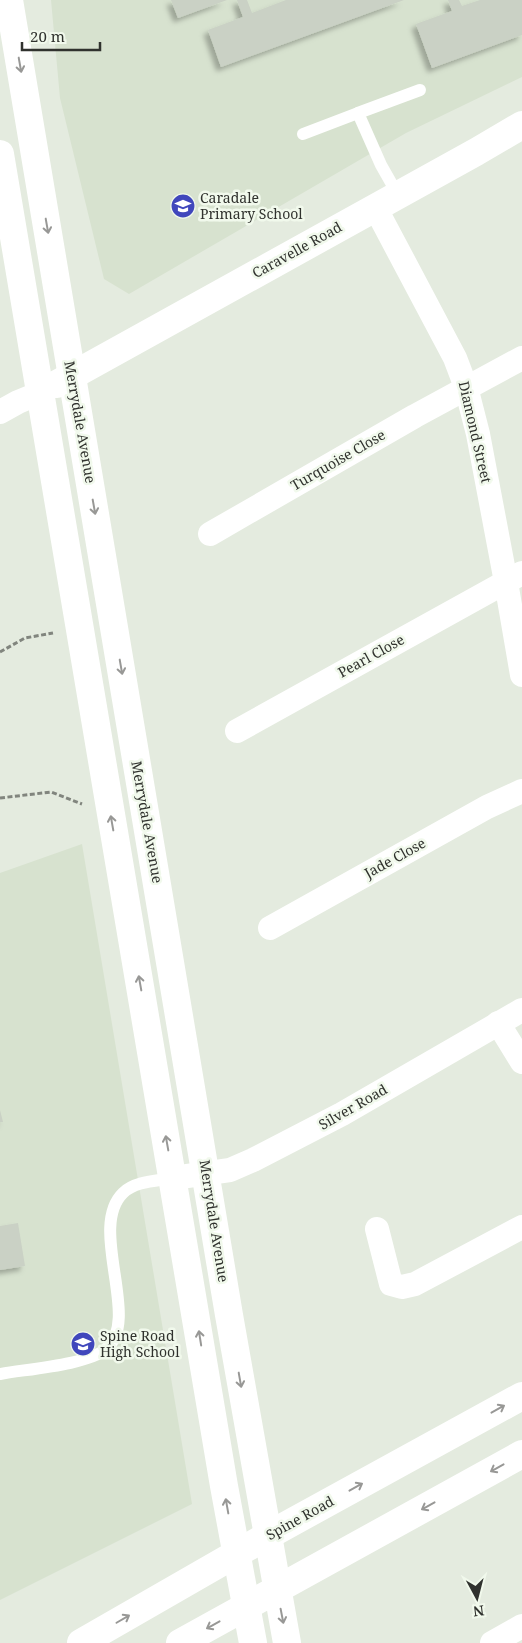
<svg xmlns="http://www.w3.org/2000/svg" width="522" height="1643" viewBox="0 0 522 1643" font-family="'Noto Serif',serif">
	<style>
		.built { fill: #d7e2cf }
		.building { fill: #cad1c5; filter: url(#shadow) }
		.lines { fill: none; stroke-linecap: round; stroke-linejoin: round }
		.path { stroke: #81857e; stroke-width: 3; stroke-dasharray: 5 2.5; stroke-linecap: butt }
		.service { stroke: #fff; stroke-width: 12 }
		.minor { stroke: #fff; stroke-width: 24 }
		.tertiary { stroke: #fff; stroke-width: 28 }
		.primary { stroke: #fff; stroke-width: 28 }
		.oneway { stroke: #989896 }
		.labels { text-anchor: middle; stroke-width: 5; stroke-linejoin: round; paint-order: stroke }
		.poi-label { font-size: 14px; fill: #30322e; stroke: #f1f9ec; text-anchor: start }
		.street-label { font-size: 14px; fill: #30322e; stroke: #f1f9ec }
	</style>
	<defs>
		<filter id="shadow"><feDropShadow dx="-4.5" dy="4.5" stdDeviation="2.5" flood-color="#0004"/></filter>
	</defs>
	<rect width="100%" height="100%" fill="#e4ebdf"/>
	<!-- built -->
	<g class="built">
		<polygon points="51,0 522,0 522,77 406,133 129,294 104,279 60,98"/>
		<polygon points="82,844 192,1504 0,1600 0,873"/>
	</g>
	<!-- building -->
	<g class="building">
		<polygon points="171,0 227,0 178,18"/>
		<polygon points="237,0 247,0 252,13 286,0 404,0 221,67 208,30 243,17"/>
		<polygon points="448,0 459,0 462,6 480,0 522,0 522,35 432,68 416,24 452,11"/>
		<polygon points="0,1110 3,1122 0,1122"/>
		<polygon points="18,1223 25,1266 0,1270 0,1226"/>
	</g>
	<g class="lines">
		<!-- path -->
		<g class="path">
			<polyline points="0,652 25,638 53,633"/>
			<polyline points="0,798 51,792 82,804"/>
		</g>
		<!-- service -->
		<g class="service">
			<polyline points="303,134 358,113"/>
			<polyline points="398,195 381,165 358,113 420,90"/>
			<path d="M0,1374C27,1369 87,1365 106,1349C142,1320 87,1228 123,1193C135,1181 157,1181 173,1178"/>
		</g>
		<!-- minor -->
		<g class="minor">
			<polyline points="375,207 455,358 466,387 478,434 506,582 522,675"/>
			<polyline points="0,412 18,402 40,393"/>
			<polyline points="210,534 415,416 522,358"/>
			<polyline points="237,731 522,573"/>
			<polyline points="270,928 487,807 522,791"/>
			<polyline points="498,1023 522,1062"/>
			<polyline points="173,1178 230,1170 253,1160 342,1114 522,1010"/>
			<polyline points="377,1229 391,1284 402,1287 415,1284 522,1227"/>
			<polyline points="492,1643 522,1626"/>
		</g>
		<!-- tertiary -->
		<g class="tertiary">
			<polyline points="9,0 229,1315 287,1643"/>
			<polyline points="0,154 224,1486 253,1643"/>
			<polyline points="57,384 476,152 522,125"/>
		</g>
		<!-- primary -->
		<g class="primary">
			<polyline points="81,1643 267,1536 522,1396"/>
			<polyline points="180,1643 522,1454"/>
		</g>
	</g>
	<!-- one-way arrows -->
	<defs><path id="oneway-shaft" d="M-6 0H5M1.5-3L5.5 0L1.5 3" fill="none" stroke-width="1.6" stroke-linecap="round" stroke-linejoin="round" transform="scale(1.25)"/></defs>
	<g class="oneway">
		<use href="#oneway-shaft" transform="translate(20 65) rotate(80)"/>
		<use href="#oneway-shaft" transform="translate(47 226) rotate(80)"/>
		<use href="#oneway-shaft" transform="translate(94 507) rotate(80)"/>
		<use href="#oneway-shaft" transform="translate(121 667) rotate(80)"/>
		<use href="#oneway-shaft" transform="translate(112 823) rotate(-100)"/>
		<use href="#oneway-shaft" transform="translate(140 983) rotate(-100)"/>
		<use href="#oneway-shaft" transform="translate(167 1143) rotate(-100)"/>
		<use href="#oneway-shaft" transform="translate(200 1338) rotate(-99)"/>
		<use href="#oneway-shaft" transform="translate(240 1380) rotate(80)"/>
		<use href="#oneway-shaft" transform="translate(498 1409) rotate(-29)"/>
		<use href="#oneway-shaft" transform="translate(497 1468) rotate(151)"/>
		<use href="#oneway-shaft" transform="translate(356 1487) rotate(-29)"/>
		<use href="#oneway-shaft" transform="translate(227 1506) rotate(-100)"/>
		<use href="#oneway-shaft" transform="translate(428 1506) rotate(151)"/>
		<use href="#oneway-shaft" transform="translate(282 1616) rotate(79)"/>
		<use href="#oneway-shaft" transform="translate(123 1619) rotate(-30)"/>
		<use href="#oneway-shaft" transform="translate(213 1625) rotate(151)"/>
	</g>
	<!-- icons -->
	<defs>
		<symbol id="school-disc" viewBox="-11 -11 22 22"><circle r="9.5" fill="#4047bc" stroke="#f1f9ec"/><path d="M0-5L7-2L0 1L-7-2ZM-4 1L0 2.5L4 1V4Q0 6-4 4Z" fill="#fff"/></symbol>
	</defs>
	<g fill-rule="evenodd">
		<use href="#school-disc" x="169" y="192" width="28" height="28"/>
		<use href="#school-disc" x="69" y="1330" width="28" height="28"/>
	</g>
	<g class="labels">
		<!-- poi labels -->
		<g class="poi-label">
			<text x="200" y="203">Caradale<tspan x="200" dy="16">Primary School</tspan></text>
			<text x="100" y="1341">Spine Road<tspan x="100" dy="16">High School</tspan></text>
		</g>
		<!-- street labels -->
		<g class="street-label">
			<text transform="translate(297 250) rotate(-29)" y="5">Caravelle Road</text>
			<text transform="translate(80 422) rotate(80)" y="5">Merrydale Avenue</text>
			<text transform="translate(475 432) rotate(77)" y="5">Diamond Street</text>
			<text transform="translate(338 460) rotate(-30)" y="5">Turquoise Close</text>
			<text transform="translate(371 656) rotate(-29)" y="5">Pearl Close</text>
			<text transform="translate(147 822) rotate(80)" y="5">Merrydale Avenue</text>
			<text transform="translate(395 858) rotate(-29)" y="5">Jade Close</text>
			<text transform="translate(353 1107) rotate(-30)" y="5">Silver Road</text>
			<text transform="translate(214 1221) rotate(81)" y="5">Merrydale Avenue</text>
			<text transform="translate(300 1518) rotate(-29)" y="5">Spine Road</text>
		</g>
	</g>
	<!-- north arrow -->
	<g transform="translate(477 1598) rotate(173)" stroke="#f1f9ec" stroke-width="4" paint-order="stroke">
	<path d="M0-4L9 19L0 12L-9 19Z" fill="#30322e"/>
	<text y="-8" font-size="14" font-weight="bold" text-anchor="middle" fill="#30322e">N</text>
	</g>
	<!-- scale -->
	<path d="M22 42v8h78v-8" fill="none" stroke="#30322e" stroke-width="2.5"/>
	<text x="30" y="42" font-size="15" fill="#30322e" stroke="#f1f9ec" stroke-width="4" paint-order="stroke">20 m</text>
</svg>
